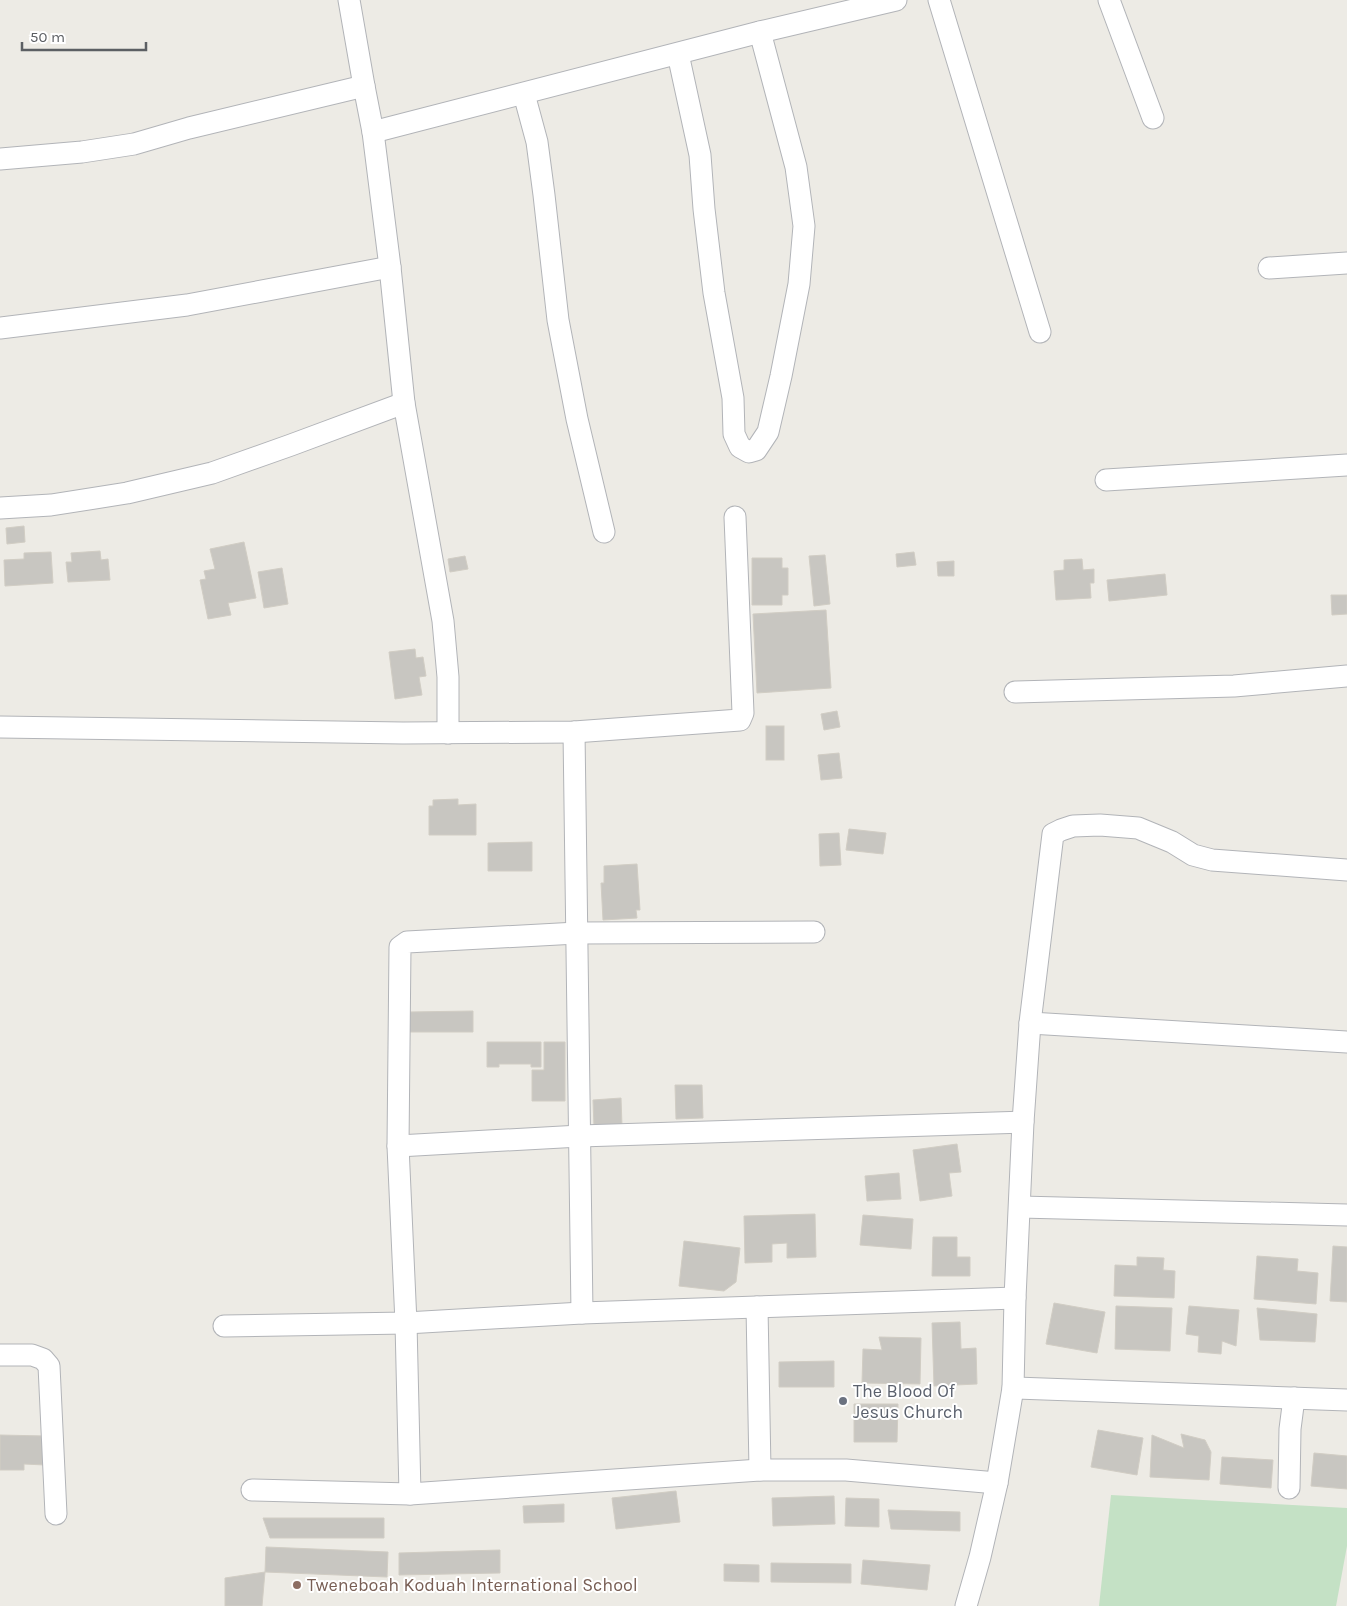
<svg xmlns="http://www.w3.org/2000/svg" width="1347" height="1606" viewBox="0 0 1347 1606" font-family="Karla,sans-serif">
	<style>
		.green { fill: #c4e1c5 }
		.building { fill: #c8c6c1; stroke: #d1cdc4 }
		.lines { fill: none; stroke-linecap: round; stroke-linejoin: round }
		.minor-casing { stroke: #b2b4b8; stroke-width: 23 }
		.minor { stroke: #fff; stroke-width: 21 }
		.worship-dot { fill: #6b7280; stroke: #fff; stroke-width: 2 }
		.education-dot { fill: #8d6e63; stroke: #fff; stroke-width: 2 }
		.labels { text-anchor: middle; stroke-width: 4; stroke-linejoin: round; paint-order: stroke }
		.worship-label { font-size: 18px; fill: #5b616d; stroke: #fff; text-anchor: start }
		.education-label { font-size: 18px; fill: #785e54; stroke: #fff; text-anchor: start }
	</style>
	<rect width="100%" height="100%" fill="#edebe5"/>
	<!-- green -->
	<polygon class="green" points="1111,1495 1347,1508 1347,1546 1336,1606 1099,1606"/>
	<!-- building -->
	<g class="building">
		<polygon points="24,526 25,542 7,544 6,528"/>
		<polygon points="244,542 256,598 228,603 231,615 208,619 200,580 206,579 204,571 215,569 210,549"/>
		<polygon points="100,551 101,560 108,559 110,580 68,582 66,562 72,562 71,553"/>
		<polygon points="51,552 53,583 5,586 4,560 24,559 24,553"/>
		<polygon points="914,552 916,565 897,567 896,554"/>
		<polygon points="825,555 830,604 814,606 809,556"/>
		<polygon points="465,556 468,569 450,572 448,559"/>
		<polygon points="752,558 782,558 782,568 788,568 788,595 782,595 782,605 752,605"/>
		<polygon points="1082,559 1083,570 1094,569 1094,583 1090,583 1091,598 1056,600 1054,571 1064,570 1064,560"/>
		<polygon points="954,561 954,576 938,576 937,562"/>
		<polygon points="282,568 288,604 264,608 258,572"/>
		<polygon points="1165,574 1167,595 1109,601 1107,580"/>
		<polygon points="1331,595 1347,595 1347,614 1332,615"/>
		<polygon points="826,610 831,688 757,693 753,614"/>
		<polygon points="415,649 416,658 423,657 426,676 419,677 422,695 395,699 389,652"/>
		<polygon points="837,711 840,727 824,730 821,714"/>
		<rect x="766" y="726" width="18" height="34"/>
		<polygon points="839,753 842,778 821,780 818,755"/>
		<polygon points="458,799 458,805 476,804 476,835 429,835 429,806 433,806 433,800"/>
		<polygon points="849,829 886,833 883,854 846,850"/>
		<polygon points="839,833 841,865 820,866 819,834"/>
		<polygon points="532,842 532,871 488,871 488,843"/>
		<polygon points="637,864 640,910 636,910 637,918 603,920 601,883 604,883 604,866"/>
		<polygon points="473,1011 473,1032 409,1032 409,1012"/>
		<polygon points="487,1042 541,1042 541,1067 531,1067 531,1064 499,1064 499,1067 487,1067"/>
		<polygon points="544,1042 565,1042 565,1101 532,1101 532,1070 544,1070"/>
		<polygon points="675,1085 702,1085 703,1118 676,1119"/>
		<polygon points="621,1098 622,1126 594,1127 593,1100"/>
		<polygon points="957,1144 961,1172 949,1173 952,1196 920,1201 913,1150"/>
		<polygon points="899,1173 901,1199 867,1201 865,1176"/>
		<polygon points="815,1214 816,1257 787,1258 787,1243 772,1244 772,1262 745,1263 744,1216"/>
		<polygon points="863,1215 913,1219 911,1249 860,1245"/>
		<polygon points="933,1237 957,1237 957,1257 970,1257 970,1276 932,1276"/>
		<polygon points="684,1241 740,1248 736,1282 724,1291 679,1286"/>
		<polygon points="1333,1246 1347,1247 1347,1302 1330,1301"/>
		<polygon points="1257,1256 1298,1259 1297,1271 1318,1273 1316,1304 1254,1299"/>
		<polygon points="1137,1257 1164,1258 1163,1270 1175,1271 1174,1298 1114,1296 1115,1265 1137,1266"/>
		<polygon points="1054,1303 1105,1312 1097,1353 1046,1344"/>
		<polygon points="1116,1306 1172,1308 1170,1351 1115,1349"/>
		<polygon points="1189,1306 1239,1310 1236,1346 1222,1341 1221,1354 1198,1352 1199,1336 1186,1334"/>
		<polygon points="1257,1308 1317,1314 1315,1342 1260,1340"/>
		<polygon points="960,1322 961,1349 976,1348 977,1384 934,1386 932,1323"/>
		<polygon points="879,1337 921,1338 920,1384 862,1383 863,1349 882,1350"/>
		<polygon points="834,1361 834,1387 779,1387 779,1362"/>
		<polygon points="854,1404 898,1404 897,1442 854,1442"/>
		<polygon points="1098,1430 1143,1438 1137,1475 1091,1467"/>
		<polygon points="1181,1434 1205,1440 1211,1452 1209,1480 1150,1477 1152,1435 1184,1448"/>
		<polygon points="0,1435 46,1436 45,1465 24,1464 24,1470 0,1470"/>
		<polygon points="1314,1453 1347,1456 1347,1489 1311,1486"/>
		<polygon points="1222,1457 1273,1460 1271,1488 1220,1484"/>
		<polygon points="676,1491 680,1522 616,1529 612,1498"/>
		<polygon points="834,1496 835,1524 773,1526 772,1498"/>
		<polygon points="846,1498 879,1499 879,1527 845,1526"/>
		<polygon points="564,1504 564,1522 524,1523 523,1506"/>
		<polygon points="888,1510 960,1512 960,1531 891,1529"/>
		<polygon points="263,1518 384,1518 384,1538 270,1538"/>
		<polygon points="266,1547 388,1552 387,1577 265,1572"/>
		<polygon points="500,1550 500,1573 399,1575 399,1553"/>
		<polygon points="863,1560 930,1565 927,1590 861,1584"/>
		<polygon points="771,1563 851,1564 851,1583 771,1582"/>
		<polygon points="724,1564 759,1565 759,1582 724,1581"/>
		<polygon points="265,1572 262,1606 225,1606 225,1578"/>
	</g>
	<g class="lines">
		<defs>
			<g id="minor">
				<polyline points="349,0 364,86 373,132 390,267 404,403 443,621 448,677 448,733"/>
				<polyline points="939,0 1040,332"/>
				<polyline points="1109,0 1153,118"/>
				<polyline points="678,54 700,155 704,209 714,293 733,398 734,434 740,447 749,452 756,450 768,432 781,376 799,284 804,226 796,167 760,32"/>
				<polyline points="524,94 537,142 544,195 558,320 577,419 604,532"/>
				<polyline points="373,132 760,32 896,0"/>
				<polyline points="0,159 82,152 134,144 189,128 364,86"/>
				<polyline points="1269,268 1347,263"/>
				<polyline points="0,328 187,305 390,267"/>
				<polyline points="1106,480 1347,465"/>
				<polyline points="0,508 51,505 127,493 212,473 291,445 404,403"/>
				<polyline points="1015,692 1234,686 1347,676"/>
				<polyline points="0,727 403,733 574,732 740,720 743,713 735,517"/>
				<polyline points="574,732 582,1313"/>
				<polyline points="1030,1023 1347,1042"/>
				<polyline points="398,1146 580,1136 1023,1122"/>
				<polyline points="1020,1207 1347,1215"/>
				<polyline points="757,1307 760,1470"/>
				<polyline points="224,1326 406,1323 582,1313 1015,1298"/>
				<polyline points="0,1355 32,1355 43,1359 49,1366 56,1514"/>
				<polyline points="1013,1388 1347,1400"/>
				<polyline points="1289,1488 1290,1429 1294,1398"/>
				<polyline points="252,1490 410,1494 760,1470 846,1470 997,1483"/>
				<polyline points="410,1494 406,1323 398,1146 400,947 407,942 577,933 814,932"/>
				<polyline points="966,1606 980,1557 997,1483 1013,1388 1015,1298 1023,1122 1030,1023 1053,834 1061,830 1073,826 1100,825 1138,828 1172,842 1193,855 1212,860 1347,870"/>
			</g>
		</defs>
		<!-- minor casing -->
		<use href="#minor" class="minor-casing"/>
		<!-- minor -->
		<use href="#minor" class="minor"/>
	</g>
	<!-- markers -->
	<circle class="worship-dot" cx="843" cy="1401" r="5"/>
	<circle class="education-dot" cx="297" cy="1585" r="5"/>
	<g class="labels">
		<!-- worship labels -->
		<g class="worship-label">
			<text x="853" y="1397">The Blood Of<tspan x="853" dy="21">Jesus Church</tspan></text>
		</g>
		<!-- education labels -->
		<g class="education-label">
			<text x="307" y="1591">Tweneboah Koduah International School</text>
		</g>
	</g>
	<!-- scale -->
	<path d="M22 42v8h124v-8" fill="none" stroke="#5c5f63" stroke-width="2.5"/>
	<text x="30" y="42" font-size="15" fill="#5c5f63" stroke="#ffffff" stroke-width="4" paint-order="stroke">50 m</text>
</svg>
